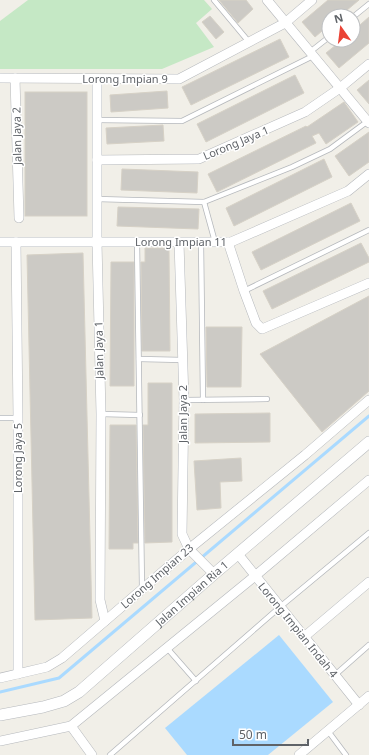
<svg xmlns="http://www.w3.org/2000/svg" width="369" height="755" viewBox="0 0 369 755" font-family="'Noto Sans',sans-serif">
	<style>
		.green { fill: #c5e8c5 }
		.water { fill: #aadaff }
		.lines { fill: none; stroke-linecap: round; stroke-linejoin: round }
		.stream { stroke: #aadaff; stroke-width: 3 }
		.building { fill: #cccac5; stroke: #d6d1c6 }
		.service-casing { stroke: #b5b8bc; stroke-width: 6 }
		.minor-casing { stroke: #b5b8bc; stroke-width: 10 }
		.tertiary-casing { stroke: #b5b8bc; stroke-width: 12 }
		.service { stroke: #fff; stroke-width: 4.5 }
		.minor { stroke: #fff; stroke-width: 9 }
		.tertiary { stroke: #fff; stroke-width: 11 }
		.labels { text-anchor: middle; stroke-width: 3; stroke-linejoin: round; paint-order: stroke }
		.street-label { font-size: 11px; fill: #5f6368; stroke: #fff }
	</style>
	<rect width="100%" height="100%" fill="#f1efe8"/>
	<!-- green -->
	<polygon class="green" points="28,0 204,0 212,9 196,23 214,47 162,69 0,69 0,21"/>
	<!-- water -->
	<polygon class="water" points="279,635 333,702 268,755 187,755 165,728"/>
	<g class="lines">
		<!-- stream -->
		<polyline class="stream" points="0,692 59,678 369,416"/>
	</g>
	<!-- building -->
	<g class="building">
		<polygon points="219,0 246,0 253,9 238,23"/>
		<polygon points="328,0 359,0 340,16 329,16 329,25 315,37 302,22"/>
		<polygon points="210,16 224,32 216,39 202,22"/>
		<polygon points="369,17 369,43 339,68 326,53 342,40 353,40 353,31"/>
		<polygon points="280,39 289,57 191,105 182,87"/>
		<polygon points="295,75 304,93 206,142 197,124"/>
		<polygon points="369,80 369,104 357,90"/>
		<polygon points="167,91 168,108 111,112 110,95"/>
		<rect x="25" y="92" width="62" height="124"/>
		<polygon points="344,102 358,122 326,144 319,133 312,136 316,143 217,192 208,174 306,126 307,127"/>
		<polygon points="163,125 164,141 107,144 106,128"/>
		<polygon points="369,132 369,162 349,176 335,156"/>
		<polygon points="324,159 332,177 234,226 226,208"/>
		<polygon points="122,169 198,172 197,193 121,190"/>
		<polygon points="351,203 360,221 261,270 252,252"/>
		<polygon points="118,207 199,209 198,229 117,226"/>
		<polygon points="361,243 369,258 369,262 272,309 263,291"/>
		<polygon points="145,248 169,248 170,351 142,351 141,262 145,262"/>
		<polygon points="83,253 92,618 35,620 27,255"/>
		<polygon points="111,262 134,262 134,386 110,386"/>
		<polygon points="369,296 369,391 322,432 260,354"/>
		<polygon points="206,327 242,327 241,387 207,387"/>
		<polygon points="148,383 172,383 172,542 145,543 143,425 148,425"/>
		<polygon points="270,413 270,442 195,443 195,414"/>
		<polygon points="110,425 136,425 138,543 133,543 133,549 109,549"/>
		<polygon points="241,458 242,481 220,482 221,508 197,510 194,461"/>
	</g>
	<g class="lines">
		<defs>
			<g id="service">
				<polyline points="214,0 249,42"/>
				<polyline points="353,17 369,4"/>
				<polyline points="310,52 329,37"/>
				<polyline points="97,120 182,121 313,56"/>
				<polyline points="97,199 204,202 292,167 330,149 368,121"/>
				<polyline points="204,202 215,242"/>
				<polyline points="137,242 142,588"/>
				<polyline points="201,242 203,400"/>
				<polyline points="244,291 369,230"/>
				<polyline points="139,359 183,360"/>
				<polyline points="184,400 267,399"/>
				<polyline points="101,414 140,415"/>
				<polyline points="0,418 18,418"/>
				<polyline points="167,648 196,681"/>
				<polyline points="335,675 369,645"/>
				<polyline points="328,731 346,755"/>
				<polyline points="110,755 280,607 369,533"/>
			</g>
			<g id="minor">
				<polyline points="267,0 369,123"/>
				<polyline points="0,78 179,79 285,23 312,0"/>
				<polyline points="15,78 19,218"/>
				<polyline points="97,79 97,242 101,414 100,600 105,621"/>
				<polyline points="97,160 199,159 305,112 340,88 369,64"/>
				<polyline points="0,242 231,242 348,191 369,174"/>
				<polyline points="16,242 18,418 18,674"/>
				<polyline points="179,242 184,400 182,534 189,549 214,574"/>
				<polyline points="228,242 244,291 256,323 262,329 369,283"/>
				<polyline points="238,554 359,705"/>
				<polyline points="304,637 369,582"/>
				<polyline points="0,678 47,667 62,658 189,549 305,455 369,400"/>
				<polyline points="71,726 92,755"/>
				<polyline points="0,741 71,726 255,576 369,480"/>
				<polyline points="299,755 369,696"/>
			</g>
			<g id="tertiary">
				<path id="s1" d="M0,715L43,707L64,701L79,692L214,574L369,442"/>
			</g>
		</defs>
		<!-- service casing -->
		<use href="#service" class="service-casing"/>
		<!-- minor casing -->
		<use href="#minor" class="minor-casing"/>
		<!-- tertiary casing -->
		<use href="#tertiary" class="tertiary-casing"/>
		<!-- service -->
		<use href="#service" class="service"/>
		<!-- minor -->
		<use href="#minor" class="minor"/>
		<!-- tertiary -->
		<use href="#tertiary" class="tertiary"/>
	</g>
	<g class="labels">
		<!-- street labels -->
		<g class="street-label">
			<text x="125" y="83">Lorong Impian 9</text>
			<text transform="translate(17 136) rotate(-91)" y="4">Jalan Jaya 2</text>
			<text transform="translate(236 143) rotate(-23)" y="4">Lorong Jaya 1</text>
			<text x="181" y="246">Lorong Impian 11</text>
			<text transform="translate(99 350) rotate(-91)" y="4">Jalan Jaya 1</text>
			<text transform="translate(183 414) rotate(-90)" y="4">Jalan Jaya 2</text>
			<text transform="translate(18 458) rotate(-90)" y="4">Lorong Jaya 5</text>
			<text transform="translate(157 576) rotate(-41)" y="4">Lorong Impian 23</text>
			<text dy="4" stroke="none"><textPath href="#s1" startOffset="233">Jalan Impian Ria 1</textPath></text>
			<text transform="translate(298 630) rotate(51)" y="4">Lorong Impian Indah 4</text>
		</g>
	</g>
	<!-- north arrow -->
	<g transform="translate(341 28) rotate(346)"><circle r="19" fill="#ffffff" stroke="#bfc1c3"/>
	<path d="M0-3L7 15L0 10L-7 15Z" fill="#ea4335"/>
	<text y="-6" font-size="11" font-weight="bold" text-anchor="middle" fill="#5f6368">N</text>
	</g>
	<!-- scale -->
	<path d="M233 739v6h75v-6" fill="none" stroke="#5f6368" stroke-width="2"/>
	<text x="239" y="739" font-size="12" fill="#5f6368" stroke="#ffffff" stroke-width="3" paint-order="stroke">50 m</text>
</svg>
